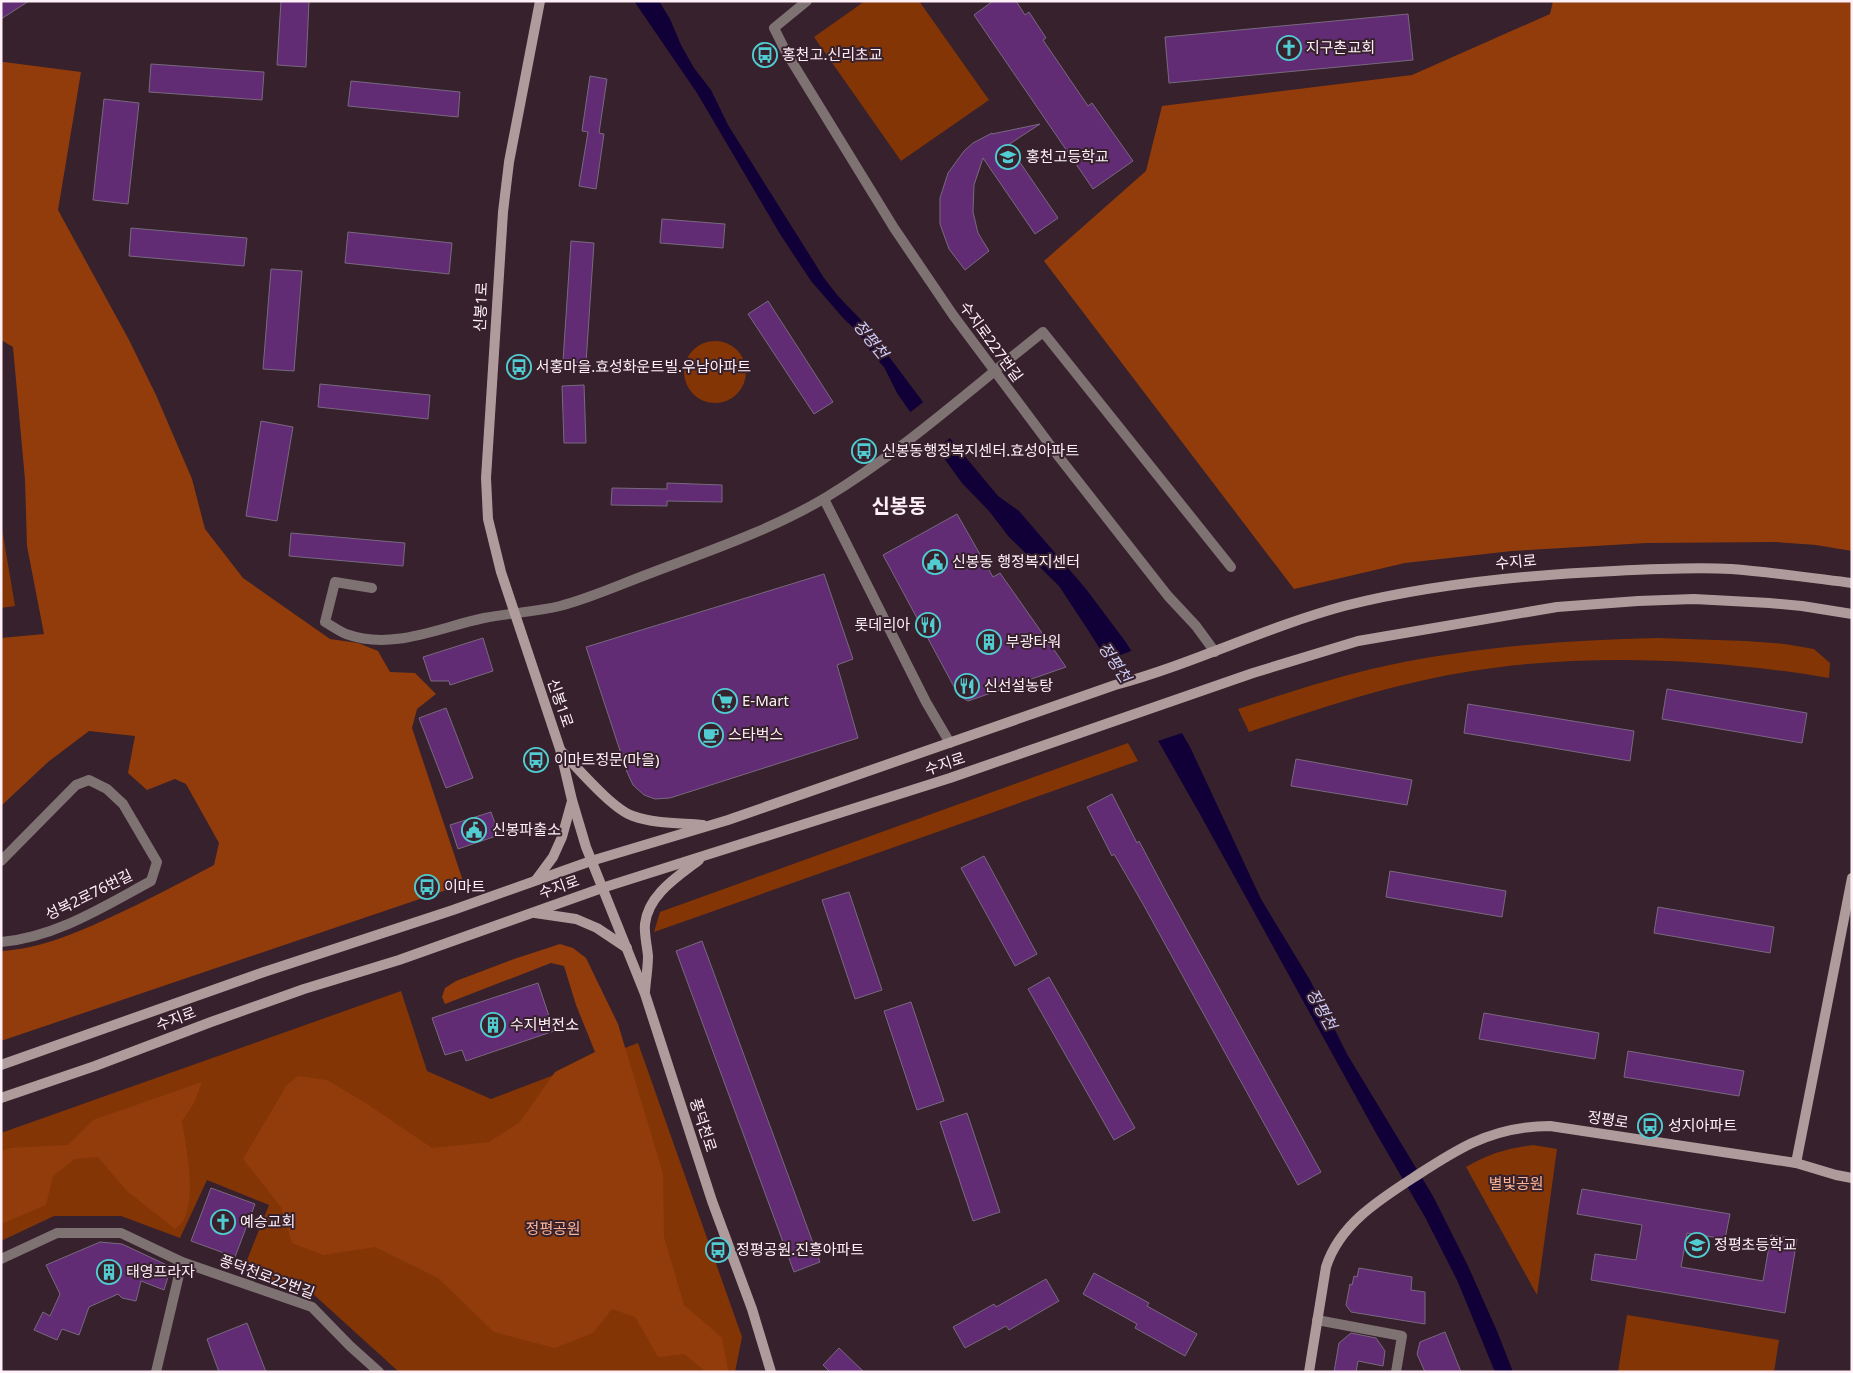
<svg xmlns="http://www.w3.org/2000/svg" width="1853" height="1373" viewBox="0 0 1853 1373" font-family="'Noto Sans','Noto Sans KR',sans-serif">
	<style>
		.green { fill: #843506 }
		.forest { fill: #923c0b }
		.water { fill: #110038 }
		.pier { fill: #36212c }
		.building { fill: #622c75; stroke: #78697e }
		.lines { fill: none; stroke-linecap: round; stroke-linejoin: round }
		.street { stroke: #7f7272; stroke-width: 10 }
		.secondary { stroke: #b09b9c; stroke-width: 10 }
		.labels { text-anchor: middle; stroke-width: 4; stroke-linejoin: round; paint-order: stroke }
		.poi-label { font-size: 15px; fill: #fff0f8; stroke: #36212c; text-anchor: start }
		.street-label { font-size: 15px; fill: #fff0f8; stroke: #36212c }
		.park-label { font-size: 15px; fill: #fcb394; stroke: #36212c }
		.water-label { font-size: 16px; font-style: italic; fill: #cdcbf8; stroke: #36212c }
		.district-label { font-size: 20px; font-weight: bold; fill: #fff0f8; stroke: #36212c }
	</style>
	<rect width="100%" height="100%" fill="#36212c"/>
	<!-- green -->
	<g class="green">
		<polygon points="865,1 919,1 989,100 901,161 814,37"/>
		<circle cx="715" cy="372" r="31"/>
		<polygon points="1,523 15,606 1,608"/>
		<path d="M1657,638L1746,641L1785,644L1814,649L1830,663L1829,678C1700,656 1548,651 1420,681C1362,694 1306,713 1249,732L1238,709C1287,693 1335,677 1385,666C1475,647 1565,640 1657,638Z"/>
		<polygon points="1128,743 1138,761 654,932 660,912"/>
		<polygon points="401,991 427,1071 491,1099 638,1043 742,1337 735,1372 399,1372 312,1293 243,1270 269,1205 207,1180 180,1238 121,1216 54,1216 1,1241 1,1133"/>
		<path d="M1533,1145L1557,1149L1537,1295L1466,1167C1491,1153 1505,1149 1533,1145Z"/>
		<polygon points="1627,1315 1779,1340 1774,1372 1618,1372"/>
	</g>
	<!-- forest -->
	<g class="forest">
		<polygon points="1553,1 1852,1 1852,551 1816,545 1775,542 1646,543 1512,551 1405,563 1294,589 1044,261 1146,171 1162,106 1412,75 1550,14"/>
		<path d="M4,62L81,72L58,210L129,340L156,395L192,479L205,529L243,578L330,639L358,643L378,651L390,672L415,673L436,694L417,709L412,728L464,884L1,1041V951C40,949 76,933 111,917C146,901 180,883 214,865L219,843L186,784L175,779L147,790L128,773L135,736L89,731L48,762L1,806V638L44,634L27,546L25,480L13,347L1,340V63Z"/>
		<polygon points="560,944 573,948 586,958 618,1024 663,1174 664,1237 684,1305 722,1338 728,1370 726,1372 706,1372 684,1354 658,1357 635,1317 612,1309 593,1333 555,1348 494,1332 438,1278 375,1247 323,1255 292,1243 281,1207 243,1159 287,1085 298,1076 327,1080 367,1104 432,1148 489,1142 520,1122 555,1072 595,1052 576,1005 564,966 551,963 445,1004 442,997 445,988 456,981 514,959"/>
		<path d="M202,1082L194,1103L182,1121C186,1147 197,1197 183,1221C181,1224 177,1227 175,1229L127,1191L98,1157L75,1159L53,1176L46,1205L1,1224V1151L11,1148L68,1145L93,1120Z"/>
	</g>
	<!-- water -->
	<polygon class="water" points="634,1 659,1 670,19 681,45 694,68 711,90 728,125 824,278 838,296 863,322 953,442 998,496 1019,511 1086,589 1125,641 1165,703 1191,749 1261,899 1310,980 1347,1054 1433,1196 1468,1266 1497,1331 1513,1372 1495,1372 1457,1280 1425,1217 1376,1133 1201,816 1160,744 1088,630 1059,586 1009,537 989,511 962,483 906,406 897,393 884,367 872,354 858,332 844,319 811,281 780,234 697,93"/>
	<!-- pier -->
	<g class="pier">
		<polygon points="926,400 953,436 934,450 908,414"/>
		<polygon points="1134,650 1167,702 1185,732 1155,742 1104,661"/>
	</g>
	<!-- building -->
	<g class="building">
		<polygon points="1,1 29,1 1,19"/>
		<polygon points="281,1 309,1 306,67 277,65"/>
		<polygon points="993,1 1016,1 1025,15 1029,12 1046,38 1043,40 1088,106 1092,103 1133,161 1093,189 974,15"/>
		<polygon points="1408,14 1413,60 1169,83 1165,37"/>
		<polygon points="151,64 264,72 262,100 149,92"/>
		<polygon points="590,76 607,79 599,133 604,134 596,189 579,186 588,132 582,131"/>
		<polygon points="351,81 460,92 458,117 348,106"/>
		<polygon points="104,99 139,103 128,204 93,200"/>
		<polygon points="1040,124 1008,145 1058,218 1035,234 983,158 974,185 973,212 978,233 989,251 965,270 949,249 940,224 940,198 948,173 964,151 973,143 992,133 992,134"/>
		<polygon points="662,219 725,224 723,248 660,243"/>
		<polygon points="131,228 247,238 244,266 129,256"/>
		<polygon points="348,232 452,243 449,274 345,263"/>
		<polygon points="571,241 594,243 586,363 563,361"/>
		<polygon points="271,269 302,271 294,371 263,369"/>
		<polygon points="768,301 833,402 814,414 748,314"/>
		<polygon points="320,384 430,395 428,419 318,407"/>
		<polygon points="584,385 586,443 564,443 562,386"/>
		<polygon points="261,421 293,427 277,521 246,516"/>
		<polygon points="667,483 722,485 722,502 667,501 667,506 611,505 612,488 667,489"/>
		<polygon points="957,514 993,577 1000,573 1066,667 968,701 959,696 883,555"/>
		<polygon points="291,533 405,543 403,566 289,556"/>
		<polygon points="824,574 853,659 837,665 858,738 670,798 655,799 644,795 633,785 627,772 586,647"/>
		<polygon points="483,638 493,671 450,685 449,681 431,681 423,657"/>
		<polygon points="1667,689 1807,713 1802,743 1662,719"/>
		<polygon points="1468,704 1634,731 1630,761 1464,733"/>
		<polygon points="446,708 473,778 446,788 419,718"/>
		<polygon points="1296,759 1412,780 1407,805 1291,786"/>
		<polygon points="1112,794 1137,843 1139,841 1166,892 1321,1172 1298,1185 1143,904 1114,854 1112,856 1087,807"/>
		<polygon points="491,812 499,835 458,849 450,825"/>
		<polygon points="984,856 1037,954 1015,966 961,868"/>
		<polygon points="1390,871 1506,891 1502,917 1386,897"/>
		<polygon points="849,892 882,990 855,999 822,900"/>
		<polygon points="1658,907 1774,927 1770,953 1654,933"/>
		<polygon points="702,941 820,1262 794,1272 676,951"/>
		<polygon points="1049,977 1135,1128 1114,1140 1028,989"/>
		<polygon points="538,983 554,1031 466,1061 462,1050 445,1055 432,1018"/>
		<polygon points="911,1002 944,1101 917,1110 884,1011"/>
		<polygon points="1484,1013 1599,1033 1595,1059 1479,1039"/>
		<polygon points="1628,1051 1744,1071 1739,1096 1624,1077"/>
		<polygon points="967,1113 1000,1212 973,1221 940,1122"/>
		<polygon points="211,1188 255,1204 235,1257 191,1241"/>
		<polygon points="1582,1189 1730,1214 1725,1239 1687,1233 1681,1267 1763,1281 1771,1235 1797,1239 1785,1313 1591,1280 1595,1254 1636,1260 1642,1225 1577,1214"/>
		<polygon points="100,1242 122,1244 171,1267 164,1290 141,1281 136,1301 122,1298 118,1294 89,1307 79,1335 62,1329 57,1340 34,1330 43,1312 50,1316 60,1294 46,1265"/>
		<polygon points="1359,1268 1412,1277 1411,1290 1425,1292 1425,1324 1351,1312 1346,1305 1350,1284 1352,1285 1354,1276 1357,1277"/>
		<polygon points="1094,1273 1149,1303 1147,1306 1197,1334 1185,1356 1135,1328 1137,1324 1083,1294"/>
		<polygon points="1046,1279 1059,1301 1009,1330 1006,1326 965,1348 953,1327 994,1304 996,1307"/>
		<polygon points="247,1323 266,1372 219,1372 207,1339"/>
		<polygon points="1445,1332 1461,1372 1425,1372 1417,1354 1420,1342"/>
		<polygon points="1351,1333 1376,1338 1385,1351 1383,1366 1358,1361 1356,1372 1334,1372 1339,1343"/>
		<polygon points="839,1348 864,1372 830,1372 823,1365"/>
	</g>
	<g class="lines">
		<!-- street -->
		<g class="street">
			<polyline points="807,1 774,28 786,52 894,228 953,315 1059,457 1168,596 1196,626 1215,652"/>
			<polyline points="824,499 926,702 950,743"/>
			<path d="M372,588L335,582L325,622C332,626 339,631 346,634C393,651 440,627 484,618C509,613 535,612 560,606C591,598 621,584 651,573C709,551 771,530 825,498C903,451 972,388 1043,332L1231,567"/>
			<path d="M1,861L76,785L89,780L107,789L123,804L157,862L151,881C103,907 56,937 1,942"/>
			<polyline points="1,1259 57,1233 121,1233 182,1262 312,1307 350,1346 379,1372"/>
			<polyline points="1317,1320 1402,1336 1396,1372"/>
			<polyline points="156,1372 182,1262"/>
		</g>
		<!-- secondary -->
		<g class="secondary">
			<polyline points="540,1 509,162 503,212 486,478 488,519 501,572 560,749 572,800 586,847 645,994 712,1201 752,1309 771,1372"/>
			<path d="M561,751C578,768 612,809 633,816C655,824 680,823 703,825"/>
			<polyline points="536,880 553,857 562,837 572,801"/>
			<polyline points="535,913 576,919 597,928 627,948"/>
			<path d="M645,991C646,979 648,967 648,956C647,945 644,934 645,924C648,895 677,877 699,860"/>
			<path d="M1,1065L264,972L453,910L591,861L728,820L1115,685C1193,664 1266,627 1344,606C1432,584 1523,575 1614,571C1653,569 1692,567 1731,569C1771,572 1812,578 1852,583"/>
			<polyline points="1,1098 95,1066 211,1022 304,989 399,960 602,888 950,778 1253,673 1358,641 1557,607 1638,601 1694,599 1769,603 1802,606 1852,614"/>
			<polyline points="1796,1163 1852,878"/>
			<path d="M1309,1372L1326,1267C1340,1223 1382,1198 1419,1174C1436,1163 1453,1152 1472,1143C1496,1132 1523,1126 1550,1126L1796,1163L1836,1175L1852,1178"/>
		</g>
	</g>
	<!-- icons -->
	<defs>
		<symbol id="church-ring" viewBox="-11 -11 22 22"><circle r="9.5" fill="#36212c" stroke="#51ccd1" stroke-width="1.5"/><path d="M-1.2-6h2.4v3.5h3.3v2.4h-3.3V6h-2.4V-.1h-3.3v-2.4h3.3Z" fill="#51ccd1"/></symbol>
		<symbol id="bus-ring" viewBox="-11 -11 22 22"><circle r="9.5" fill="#36212c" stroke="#51ccd1" stroke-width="1.5"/><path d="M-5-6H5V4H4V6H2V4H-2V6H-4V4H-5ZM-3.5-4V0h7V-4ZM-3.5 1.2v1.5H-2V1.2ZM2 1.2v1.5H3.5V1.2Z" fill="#51ccd1"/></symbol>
		<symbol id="school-ring" viewBox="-11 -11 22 22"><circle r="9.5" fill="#36212c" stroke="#51ccd1" stroke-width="1.5"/><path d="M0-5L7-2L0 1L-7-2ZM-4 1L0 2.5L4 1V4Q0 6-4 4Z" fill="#51ccd1"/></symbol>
		<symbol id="civic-ring" viewBox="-11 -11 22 22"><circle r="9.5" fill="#36212c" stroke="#51ccd1" stroke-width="1.5"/><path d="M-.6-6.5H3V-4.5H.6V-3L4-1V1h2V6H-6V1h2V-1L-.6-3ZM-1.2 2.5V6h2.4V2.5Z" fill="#51ccd1"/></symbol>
		<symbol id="restaurant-ring" viewBox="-11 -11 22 22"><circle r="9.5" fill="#36212c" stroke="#51ccd1" stroke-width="1.5"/><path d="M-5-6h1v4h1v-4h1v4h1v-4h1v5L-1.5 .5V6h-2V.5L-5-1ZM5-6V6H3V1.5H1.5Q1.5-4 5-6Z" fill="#51ccd1"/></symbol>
		<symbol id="building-ring" viewBox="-11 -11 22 22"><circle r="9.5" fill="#36212c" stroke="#51ccd1" stroke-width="1.5"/><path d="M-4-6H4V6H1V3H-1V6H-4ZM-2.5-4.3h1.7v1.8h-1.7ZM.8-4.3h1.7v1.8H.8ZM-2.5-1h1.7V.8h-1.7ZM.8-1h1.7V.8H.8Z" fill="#51ccd1"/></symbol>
		<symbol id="supermarket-ring" viewBox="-11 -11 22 22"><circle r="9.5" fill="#36212c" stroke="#51ccd1" stroke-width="1.5"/><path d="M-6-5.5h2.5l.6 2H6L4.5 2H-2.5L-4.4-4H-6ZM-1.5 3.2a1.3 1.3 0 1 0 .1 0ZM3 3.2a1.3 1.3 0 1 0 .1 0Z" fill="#51ccd1"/></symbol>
		<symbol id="cafe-ring" viewBox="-11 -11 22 22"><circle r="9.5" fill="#36212c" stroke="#51ccd1" stroke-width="1.5"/><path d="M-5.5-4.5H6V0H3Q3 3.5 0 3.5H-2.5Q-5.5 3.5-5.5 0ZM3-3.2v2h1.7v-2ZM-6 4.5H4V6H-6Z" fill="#51ccd1"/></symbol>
	</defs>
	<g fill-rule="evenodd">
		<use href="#church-ring" x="1275" y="34" width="28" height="28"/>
		<use href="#bus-ring" x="751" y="41" width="28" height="28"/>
		<use href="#school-ring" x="994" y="143" width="28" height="28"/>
		<use href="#bus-ring" x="505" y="353" width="28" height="28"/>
		<use href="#bus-ring" x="850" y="437" width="28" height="28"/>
		<use href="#civic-ring" x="921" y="548" width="28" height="28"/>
		<use href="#restaurant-ring" x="914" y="611" width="28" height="28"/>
		<use href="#building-ring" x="975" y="628" width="28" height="28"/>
		<use href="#restaurant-ring" x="953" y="672" width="28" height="28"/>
		<use href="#supermarket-ring" x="711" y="687" width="28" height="28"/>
		<use href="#cafe-ring" x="697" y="721" width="28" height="28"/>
		<use href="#bus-ring" x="522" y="746" width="28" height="28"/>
		<use href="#civic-ring" x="460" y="816" width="28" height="28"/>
		<use href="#bus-ring" x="413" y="873" width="28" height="28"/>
		<use href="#building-ring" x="479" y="1011" width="28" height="28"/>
		<use href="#bus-ring" x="1636" y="1112" width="28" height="28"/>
		<use href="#church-ring" x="209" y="1208" width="28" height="28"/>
		<use href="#school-ring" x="1683" y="1231" width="28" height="28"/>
		<use href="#bus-ring" x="704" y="1236" width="28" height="28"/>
		<use href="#building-ring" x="95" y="1258" width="28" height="28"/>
	</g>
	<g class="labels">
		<!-- poi labels -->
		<g class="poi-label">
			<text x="1306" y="53">지구촌교회</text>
			<text x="782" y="60">홍천고.신리초교</text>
			<text x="1026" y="162">홍천고등학교</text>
			<text x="536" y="372">서홍마을.효성화운트빌.우남아파트</text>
			<text x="882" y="456">신봉동행정복지센터.효성아파트</text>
			<text x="952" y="567">신봉동 행정복지센터</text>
			<text x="910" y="630" text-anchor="end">롯데리아</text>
			<text x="1006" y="647">부광타워</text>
			<text x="984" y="691">신선설농탕</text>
			<text x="742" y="706">E-Mart</text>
			<text x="728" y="740">스타벅스</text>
			<text x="554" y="765">이마트정문(마을)</text>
			<text x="492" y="835">신봉파출소</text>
			<text x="444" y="892">이마트</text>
			<text x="510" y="1030">수지변전소</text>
			<text x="1668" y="1131">성지아파트</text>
			<text x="240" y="1227">예승교회</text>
			<text x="1714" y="1250">정평초등학교</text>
			<text x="736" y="1255">정평공원.진흥아파트</text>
			<text x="126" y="1277">태영프라자</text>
		</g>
		<!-- street labels -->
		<g class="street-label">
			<text transform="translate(481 307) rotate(-87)" y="5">신봉1로</text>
			<text transform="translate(991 342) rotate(54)" y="5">수지로227번길</text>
			<text transform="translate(1516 562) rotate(-5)" y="5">수지로</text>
			<text transform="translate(560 703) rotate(71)" y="5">신봉1로</text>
			<text transform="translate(945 764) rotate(-18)" y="5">수지로</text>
			<text transform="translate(559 887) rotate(-19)" y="5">수지로</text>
			<text transform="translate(89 895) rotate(-26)" y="5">성복2로76번길</text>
			<text transform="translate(176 1019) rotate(-21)" y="5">수지로</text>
			<text transform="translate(1608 1120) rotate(9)" y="5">정평로</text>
			<text transform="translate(703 1125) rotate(72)" y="5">풍덕천로</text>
			<text transform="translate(267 1277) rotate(20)" y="5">풍덕천로22번길</text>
		</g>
		<!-- park labels -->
		<g class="park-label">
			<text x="1516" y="1189">별빛공원</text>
			<text x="553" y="1234">정평공원</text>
		</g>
		<!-- water labels -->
		<g class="water-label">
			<text transform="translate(871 339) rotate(51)" y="6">정평천</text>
			<text transform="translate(1115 662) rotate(56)" y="6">정평천</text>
			<text transform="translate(1322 1009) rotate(61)" y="6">정평천</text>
		</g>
		<!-- district labels -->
		<g class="district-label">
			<text x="899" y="513">신봉동</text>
		</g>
	</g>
	<!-- border -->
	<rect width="1853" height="1373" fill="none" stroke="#fff0f8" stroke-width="5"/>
</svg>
